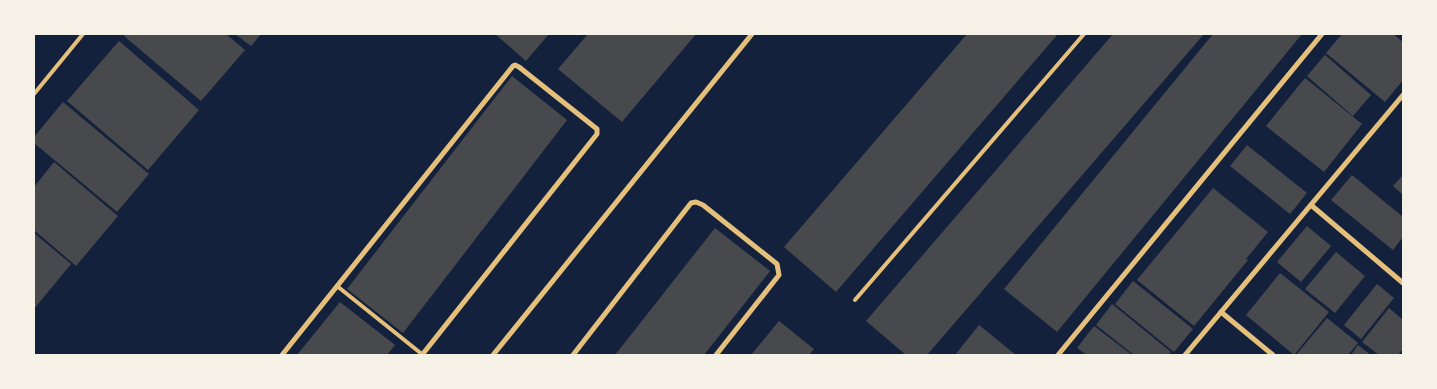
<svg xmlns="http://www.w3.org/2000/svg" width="1437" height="389" viewBox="0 0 1437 389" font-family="Montserrat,sans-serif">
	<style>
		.building { fill: #48494c }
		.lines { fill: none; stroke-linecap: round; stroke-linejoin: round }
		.service { stroke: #e5c07b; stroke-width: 4 }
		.minor { stroke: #e5c07b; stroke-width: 5 }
	</style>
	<rect width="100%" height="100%" fill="#14213d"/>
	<!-- building -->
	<g class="building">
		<polygon points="125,34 226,34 245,50 201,101 124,36"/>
		<polygon points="235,34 261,34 251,46"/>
		<polygon points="495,34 549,34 526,61"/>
		<polygon points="588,34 696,34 622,122 558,69"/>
		<polygon points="967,34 1058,34 836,292 784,247"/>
		<polygon points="1113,34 1204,34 927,355 906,355 866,321"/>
		<polygon points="1213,34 1302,34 1057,332 1004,289"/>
		<polygon points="1342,34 1393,34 1403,42 1403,80 1385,102 1326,53"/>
		<polygon points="119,41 199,110 148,170 67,101"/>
		<polygon points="1325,55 1371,95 1353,116 1307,76"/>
		<polygon points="512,76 567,120 403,333 347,289"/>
		<polygon points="1305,78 1362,124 1324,172 1266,126"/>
		<polygon points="63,102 149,174 117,212 34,143 34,137"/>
		<polygon points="1247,145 1307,193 1290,214 1230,166"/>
		<polygon points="54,162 118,216 76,266 34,230 34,187"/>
		<polygon points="1352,175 1403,217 1403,237 1393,250 1331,200"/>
		<polygon points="1403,175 1403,195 1393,186"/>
		<polygon points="1213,188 1268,232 1246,259 1248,260 1194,326 1137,280"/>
		<polygon points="1307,226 1331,246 1301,282 1277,262"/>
		<polygon points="715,228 770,271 704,355 615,355"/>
		<polygon points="34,233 71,264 34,309"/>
		<polygon points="1336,252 1365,276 1335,313 1305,289"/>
		<polygon points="1280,273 1329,312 1294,355 1246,315"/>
		<polygon points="1133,281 1193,329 1174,352 1115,304"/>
		<polygon points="1377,284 1394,298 1361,339 1344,325"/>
		<polygon points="340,302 395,345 387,355 297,355"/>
		<polygon points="1112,304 1171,352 1168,355 1134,355 1096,325"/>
		<polygon points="1389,308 1403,320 1403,349 1398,355 1379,355 1362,342"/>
		<polygon points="1327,318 1358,343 1348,355 1296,355"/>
		<polygon points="779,321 814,349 809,355 751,355"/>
		<polygon points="979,325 1016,355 955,355"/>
		<polygon points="1094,326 1132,355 1087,355 1077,348"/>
		<polygon points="1358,345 1371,355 1351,355"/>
	</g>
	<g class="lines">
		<!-- service -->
		<g class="service">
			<polyline points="34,94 83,34"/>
			<polyline points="337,286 423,355"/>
			<polyline points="855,300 1084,34"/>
		</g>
		<!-- minor -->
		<g class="minor">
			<polyline points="1311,205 1403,283"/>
			<polyline points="1221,312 1273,355"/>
			<polyline points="282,355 513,66 515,65 519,67 597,129 597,134 422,355"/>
			<polyline points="493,355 752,34"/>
			<polyline points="573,355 691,203 696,202 703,205 777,264 779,275 716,355"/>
			<polyline points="1058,355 1322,34"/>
			<polyline points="1185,355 1403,95"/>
		</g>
	</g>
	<!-- border -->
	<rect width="1437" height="389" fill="none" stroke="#f6f1e7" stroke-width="70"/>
</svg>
